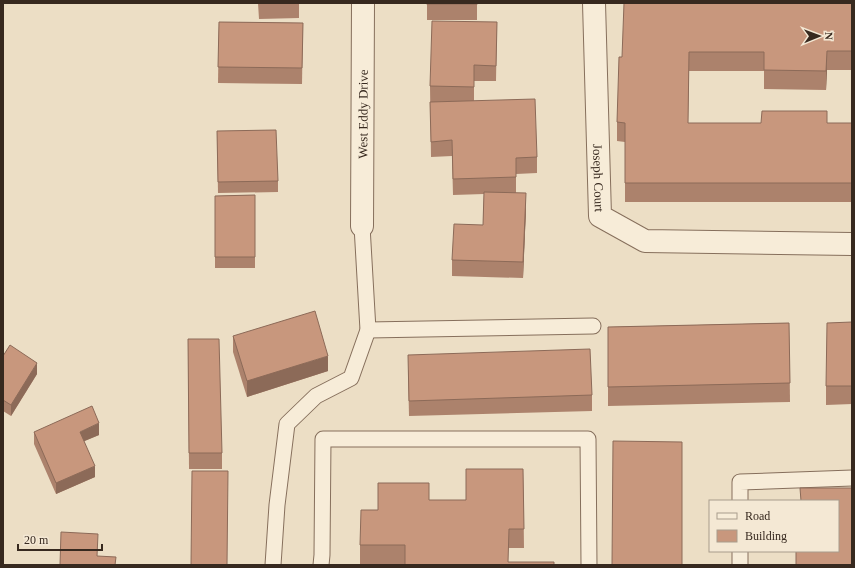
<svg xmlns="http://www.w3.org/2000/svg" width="855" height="568" viewBox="0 0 855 568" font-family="Georgia,serif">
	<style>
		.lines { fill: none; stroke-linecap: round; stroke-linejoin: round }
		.service-casing { stroke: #866f5c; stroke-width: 17 }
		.minor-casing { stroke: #866f5c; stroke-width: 24 }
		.service { stroke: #f7ecd8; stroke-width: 15 }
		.minor { stroke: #f7ecd8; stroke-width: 22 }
		.wall { fill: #ac826c }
		.shaded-wall { fill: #8c6a58 }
		.building { fill: #c8977d; stroke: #8c6a58 }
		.labels { text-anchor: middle; stroke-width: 4; stroke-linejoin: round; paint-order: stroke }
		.street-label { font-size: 13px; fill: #37291f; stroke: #f4e8d4 }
	</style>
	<rect width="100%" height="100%" fill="#ecdec5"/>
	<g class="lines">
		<defs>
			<g id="service">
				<polyline points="368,330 593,326"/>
				<polyline points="740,501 740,482 852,478"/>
				<polyline points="740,551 740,565"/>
				<polyline points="273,565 277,505 287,424 316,396 351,378 368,330 362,226"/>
				<polyline points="321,565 322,555 323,439 588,439 589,565"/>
			</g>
			<g id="minor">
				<path id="s1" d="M594,3L600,216L645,241L852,244"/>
				<path id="s2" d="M362,226L363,3"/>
			</g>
		</defs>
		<!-- service casing -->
		<use href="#service" class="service-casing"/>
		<!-- minor casing -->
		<use href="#minor" class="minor-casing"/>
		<!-- service -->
		<use href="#service" class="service"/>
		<!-- minor -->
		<use href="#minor" class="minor"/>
	</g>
	<!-- wall -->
	<g class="wall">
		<polygon points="258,3 299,3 299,18 259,19"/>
		<rect x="427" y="3" width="50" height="17"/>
		<polygon points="852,3 852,70 827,70 826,90 764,89 764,71 689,71 688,123 852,123 852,202 625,202 625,142 617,141 617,122 622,57"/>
		<polygon points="219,22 303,23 302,84 218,83"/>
		<polygon points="497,22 496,81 474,81 474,101 537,157 537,173 516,174 516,193 526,209 523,278 452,276 452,260 483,225 484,194 453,195 452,156 431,157 430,86"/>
		<polygon points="217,131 278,181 278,192 218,193"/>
		<polygon points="255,195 255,268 215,268 215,196"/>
		<polygon points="852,322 852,404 826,405 826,386"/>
		<polygon points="789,323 790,402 608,406 608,327"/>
		<polygon points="233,336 328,371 247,397 233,352"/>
		<polygon points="188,339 222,453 222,469 189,469"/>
		<polygon points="3,356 37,374 11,416 3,411"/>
		<polygon points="408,370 592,395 592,411 409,416"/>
		<polygon points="34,432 99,435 84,441 95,477 56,494 34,444"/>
		<polygon points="523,469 524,548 509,548 405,564 360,564 360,545 378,510 429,500 466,500"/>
	</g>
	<!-- shaded-wall -->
	<g class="shaded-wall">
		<polygon points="827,51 827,70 826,90 826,71"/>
		<polygon points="526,193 526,209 523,278 523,262"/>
		<polygon points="328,356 328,371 247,397 247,381"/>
		<polygon points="37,363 37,374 11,416 11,405"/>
		<polygon points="99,423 99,435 80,443 80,432"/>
		<polygon points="95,466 95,477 56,494 56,483"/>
	</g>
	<!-- building -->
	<g class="building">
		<rect x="427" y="3" width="50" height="1"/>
		<polygon points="624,3 852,3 852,51 827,51 826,71 764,70 764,52 689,52 688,123 761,123 762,111 827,111 827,123 852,123 852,183 625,183 625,123 617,122 619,57 622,57"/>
		<polygon points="432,21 497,22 496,66 474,65 474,87 430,86"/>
		<polygon points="219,22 303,23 302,68 218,67"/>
		<polygon points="535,99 537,157 516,158 516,177 453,179 452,140 431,142 430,102"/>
		<polygon points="276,130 278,181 218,182 217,131"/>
		<polygon points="484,192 526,193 523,262 452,260 454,224 483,225"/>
		<polygon points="255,195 255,257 215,257 215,196"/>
		<polygon points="315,311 328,356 247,381 233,336"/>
		<polygon points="852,322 852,386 826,386 827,323"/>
		<polygon points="789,323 790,383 608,387 608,327"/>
		<polygon points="188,339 219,339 222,453 189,453"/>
		<polygon points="10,345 37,363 11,405 3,400 3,356"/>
		<polygon points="590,349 592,395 409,401 408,355"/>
		<polygon points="92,406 99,423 80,432 95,466 56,483 34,432"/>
		<polygon points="613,441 682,442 682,565 612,565"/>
		<polygon points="466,469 523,469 524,529 509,529 508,562 554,562 554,565 405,565 405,545 360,545 361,510 378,510 378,483 429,483 429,500 466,500"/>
		<polygon points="192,471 228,471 227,565 191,565"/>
		<polygon points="800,488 852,488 852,565 796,565 796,551 838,551 838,501 801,501"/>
		<polygon points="61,532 98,534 97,556 116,557 115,565 60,565"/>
	</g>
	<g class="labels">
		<!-- street labels -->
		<g class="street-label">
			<text dy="5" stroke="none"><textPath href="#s2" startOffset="112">West Eddy Drive</textPath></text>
			<text dy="5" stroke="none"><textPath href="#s1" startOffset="175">Joseph Court</textPath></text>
		</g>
	</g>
	<!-- border -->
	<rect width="855" height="568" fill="none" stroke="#37291f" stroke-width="8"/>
	<!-- legend -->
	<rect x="709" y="500" width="130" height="52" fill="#f4e8d4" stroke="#a89c8c"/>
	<rect x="717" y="513" width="20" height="6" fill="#f7ecd8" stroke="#a89c8c"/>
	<text x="745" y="520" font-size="12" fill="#37291f">Road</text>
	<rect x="717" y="530" width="20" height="12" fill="#c8977d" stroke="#a89c8c"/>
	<text x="745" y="540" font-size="12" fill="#37291f">Building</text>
	<!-- north arrow -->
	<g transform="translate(819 36) rotate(89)" stroke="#f4e8d4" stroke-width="3" paint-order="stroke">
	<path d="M0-3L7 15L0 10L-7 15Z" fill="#37291f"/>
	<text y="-6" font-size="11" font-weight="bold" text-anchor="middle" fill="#37291f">N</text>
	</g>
	<!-- scale -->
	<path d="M18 544v6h84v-6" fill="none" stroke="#37291f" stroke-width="2"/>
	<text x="24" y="544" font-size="12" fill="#37291f" stroke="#f4e8d4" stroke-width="3" paint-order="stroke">20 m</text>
</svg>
